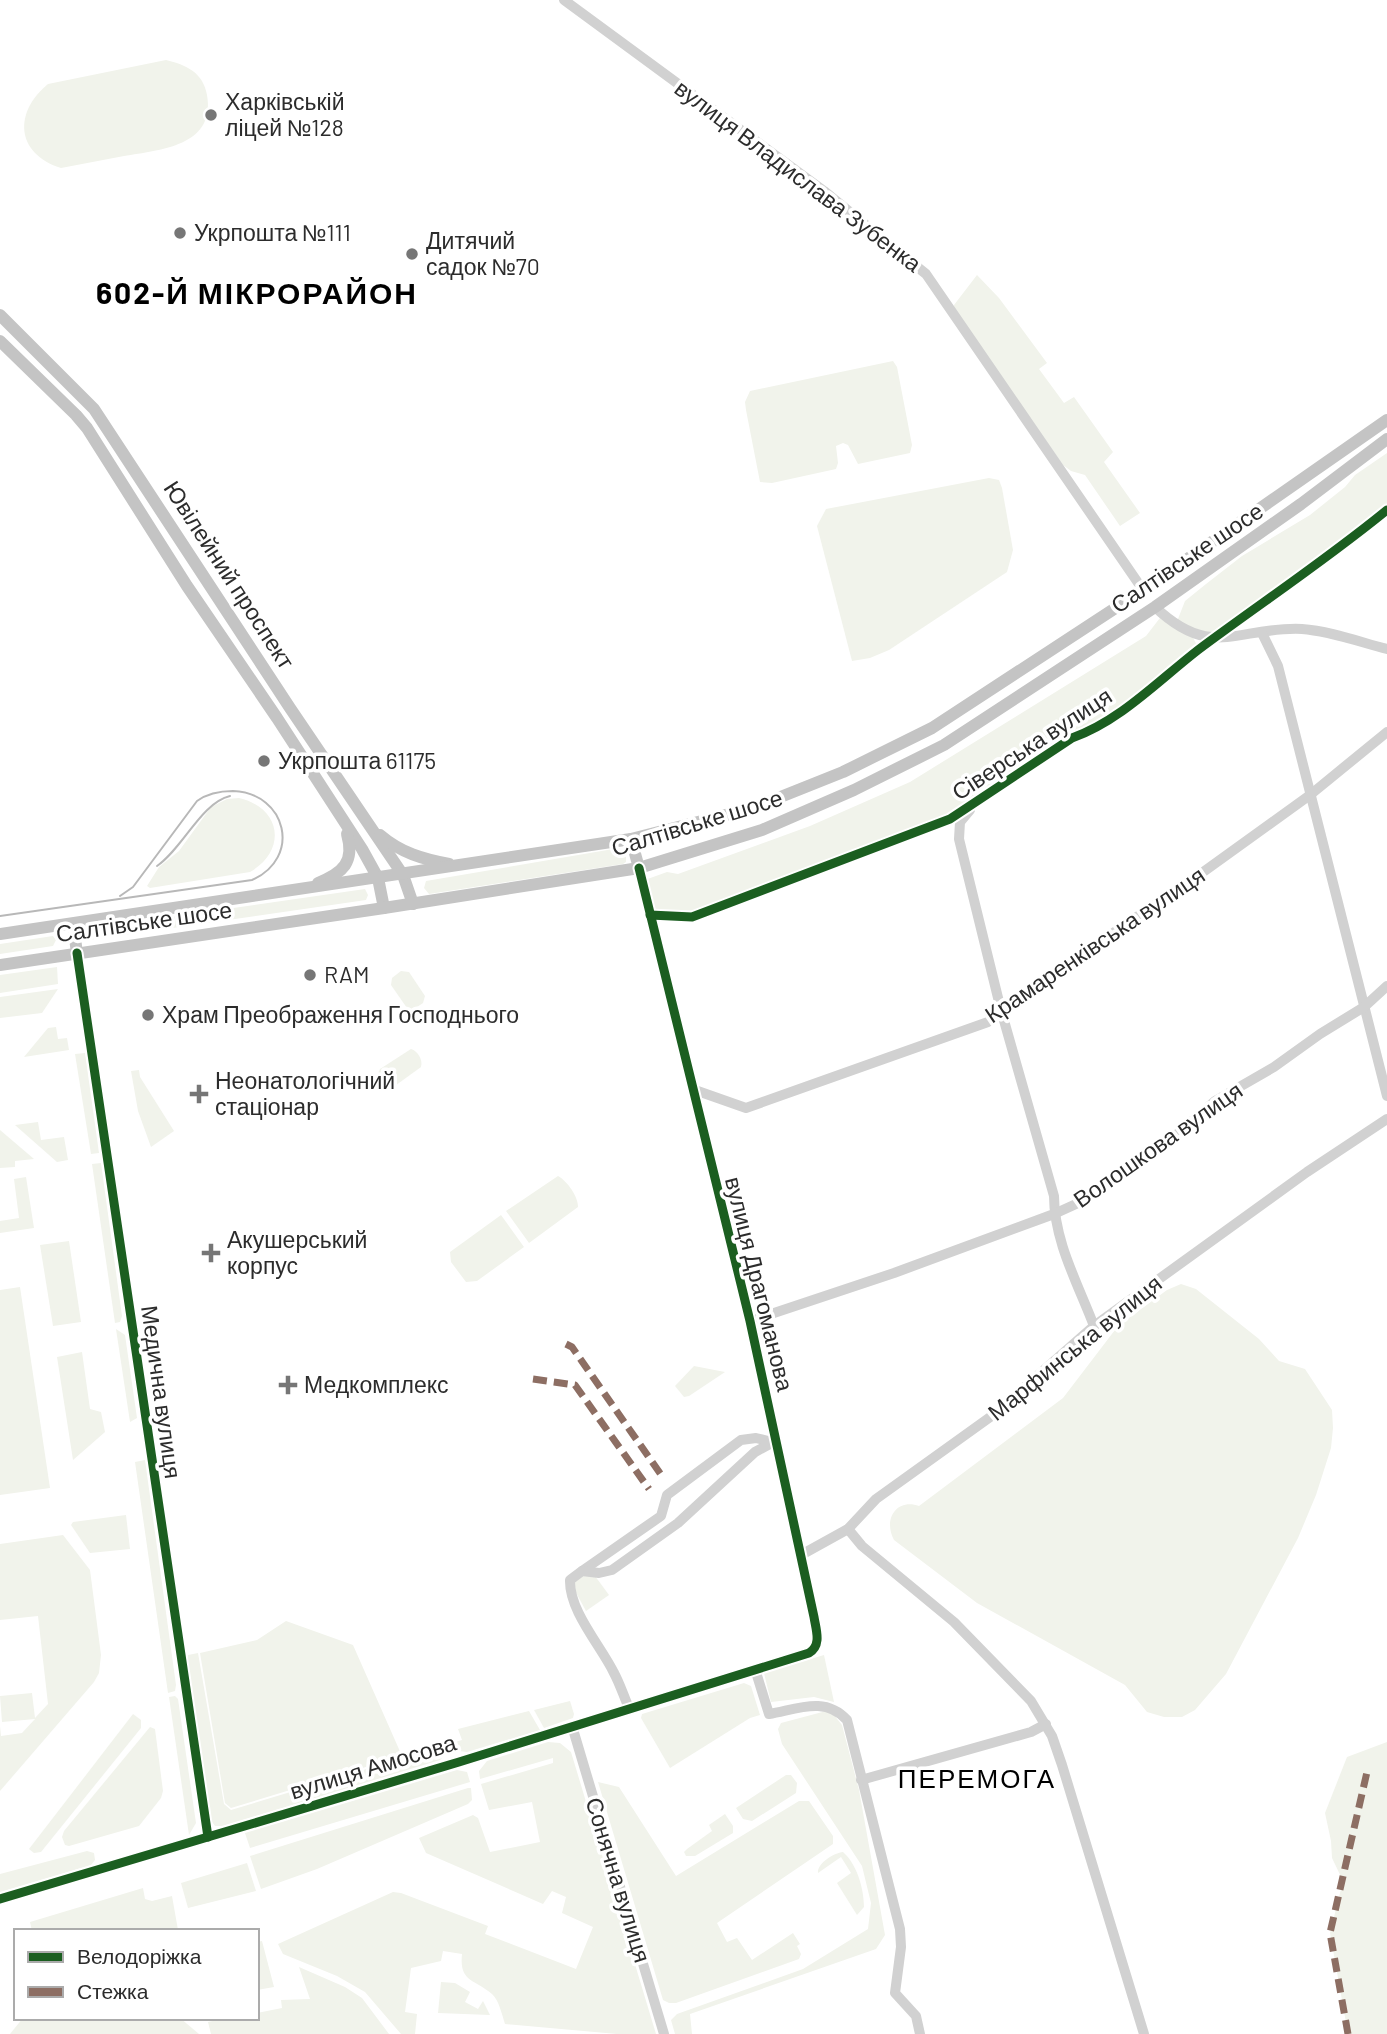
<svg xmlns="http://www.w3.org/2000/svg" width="1387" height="2034" viewBox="0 0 1387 2034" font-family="Barlow,sans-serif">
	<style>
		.green { fill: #f1f3eb }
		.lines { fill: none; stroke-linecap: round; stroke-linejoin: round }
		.minor { stroke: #d1d1d1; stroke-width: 10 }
		.major { stroke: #c4c4c4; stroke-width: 12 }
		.tram { stroke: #b8b8b8; stroke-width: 2 }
		.quiet { stroke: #8d6e63; stroke-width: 7; stroke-dasharray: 14 7; stroke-linecap: butt }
		.cycleway-casing { stroke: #fff; stroke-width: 13 }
		.cycleway { stroke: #1b5e20; stroke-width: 9 }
		.poi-dot { fill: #767676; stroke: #fff; stroke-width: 2.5 }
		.labels { text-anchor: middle; stroke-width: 7; stroke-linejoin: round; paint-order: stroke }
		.poi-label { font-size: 23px; fill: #2c2c2c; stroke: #fff; text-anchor: start }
		.street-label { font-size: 23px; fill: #2c2c2c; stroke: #fff }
		.quarter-label { font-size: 26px; letter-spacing: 2px; fill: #000; stroke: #fff }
		.district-label { font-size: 30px; font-weight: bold; letter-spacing: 2px; fill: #000; stroke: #fff }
	</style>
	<rect width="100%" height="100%" fill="#fff"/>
	<!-- green -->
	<g class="green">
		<path d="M166,60C186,65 203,72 207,95C216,146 160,150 124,156C103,160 82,164 61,168C15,153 14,112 48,84Z"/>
		<polygon points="977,275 999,298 1047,363 1039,369 1064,403 1074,397 1113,452 1104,462 1140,513 1120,526 1085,475 1071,471 1063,465 954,309 954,305"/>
		<polygon points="893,361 897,367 912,445 910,453 858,464 848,445 843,443 836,446 838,463 836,469 772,483 760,482 746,410 745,402 750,391"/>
		<polygon points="1387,453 1387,510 1216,638 1191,634 1199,649 1090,732 950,819 692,917 650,915 642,881 667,872 678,874 810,826 910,782 1146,636 1163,614 1176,624 1185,601 1206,584 1242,556 1310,515 1345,487 1355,475"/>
		<polygon points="989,478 999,480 1002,488 1013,550 1007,572 889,650 870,658 852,661 817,526 826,509"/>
		<path d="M239,798C282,808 287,851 250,872L150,888L147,886L159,867L179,851L211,807L227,799Z"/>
		<polygon points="619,848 626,855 626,862 623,864 429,894 424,888 426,881"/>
		<polygon points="365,889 368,895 366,900 89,940 85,935 87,929"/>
		<polygon points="53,936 56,940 53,946 0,954 0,944"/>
		<polygon points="57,967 58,984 0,993 0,975"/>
		<polygon points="401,971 409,972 425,996 423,1003 414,1009 407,1008 391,985 392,978"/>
		<polygon points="58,989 42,1013 0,1018 0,997"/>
		<polygon points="56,1027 58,1039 67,1038 69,1050 24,1057 48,1028"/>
		<path d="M411,1049C418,1051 423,1060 421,1067L392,1088L388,1089L382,1086L377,1076L380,1069Z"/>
		<polygon points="85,1053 99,1153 91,1154 75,1054"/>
		<polygon points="139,1070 140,1077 174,1131 151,1147 138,1111 131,1071"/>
		<polygon points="38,1122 41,1140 64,1137 68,1160 57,1162 15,1125"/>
		<polygon points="0,1130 34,1159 15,1161 15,1167 0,1168"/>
		<polygon points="101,1163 122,1316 120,1322 115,1323 92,1164"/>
		<path d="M558,1176C567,1181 578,1196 578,1207L529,1243L506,1211Z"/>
		<polygon points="26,1177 34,1228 0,1233 0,1221 19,1218 14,1179"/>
		<polygon points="501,1215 524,1247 477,1281 466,1282 451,1262 450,1252"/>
		<polygon points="69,1241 81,1322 53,1326 40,1245"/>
		<path d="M1181,1284L1196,1289L1259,1339L1279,1361L1305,1369L1332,1410L1333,1428L1331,1448L1316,1495L1298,1538L1226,1674L1195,1710L1182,1717H1164L1147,1712L1125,1685L977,1603L894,1540C883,1520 896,1498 919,1506L1063,1398L1118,1326L1167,1290Z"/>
		<polygon points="20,1287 50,1488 0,1495 0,1290"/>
		<polygon points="116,1329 125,1335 137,1418 130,1422"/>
		<polygon points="82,1352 90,1409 101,1412 105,1432 73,1460 57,1357"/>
		<polygon points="694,1366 725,1372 689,1396 684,1397 675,1386"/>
		<polygon points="145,1460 176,1685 175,1691 168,1693 135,1462"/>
		<polygon points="126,1515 130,1549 90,1553 71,1525 73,1522"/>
		<polygon points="63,1535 90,1570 101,1655 99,1673 94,1682 0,1791 0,1726 1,1736 22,1733 35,1719 2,1722 0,1696 32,1693 35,1718 48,1704 38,1616 0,1620 0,1544"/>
		<polygon points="581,1575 595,1576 609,1595 586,1611 574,1589 574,1580"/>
		<polygon points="286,1621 353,1645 402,1756 231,1808 225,1803 200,1653 257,1640"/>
		<polygon points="198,1653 224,1804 231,1810 446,1745 445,1755 440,1760 223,1826 215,1826 210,1819 187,1660 188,1655"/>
		<polygon points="824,1655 834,1702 814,1697 771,1702 764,1673"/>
		<polygon points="744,1683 751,1686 760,1715 750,1718 670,1768 641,1718 642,1714"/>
		<polygon points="175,1696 178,1699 196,1823 189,1835 169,1697"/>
		<polygon points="570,1701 574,1714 573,1718 544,1728 534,1710"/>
		<polygon points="830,1710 842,1725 859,1790 885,1935 876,1949 690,2014 692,2034 675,2034 671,2020 677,2014 803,1969 868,1929 871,1903 862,1866 782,1744 778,1729 781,1723"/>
		<polygon points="529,1711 540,1730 467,1752 459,1751 455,1742 462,1740 458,1729"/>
		<polygon points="133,1714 141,1720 141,1728 41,1852 34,1853 29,1849"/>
		<polygon points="150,1727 155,1729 163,1791 161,1798 139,1826 69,1846 65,1845 62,1837 64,1831"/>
		<path d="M548,1742L560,1743L571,1752L656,2034H617L505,2024C502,2015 499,2000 492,1994C474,1979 459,1982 462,1954L443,1951L441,1961L411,1968L405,2012L417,2014L415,2034H401L365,1992L337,1976L283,1954L278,1944L393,1892L401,1893L488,1926L485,1934L576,1969L593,1927L562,1913L566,1897L552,1891L543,1904L426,1853L419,1838L473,1815L478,1818L490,1852L540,1842L532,1802L489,1810L481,1784L553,1763V1758L480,1779L479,1771L487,1761Z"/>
		<polygon points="1387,1742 1387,2034 1348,2034 1330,1933 1343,1881 1332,1858 1331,1841 1325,1813 1347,1757"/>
		<polygon points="457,1770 467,1772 470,1782 250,1848 245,1833"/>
		<polygon points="786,1775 791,1775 797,1783 796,1793 752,1821 743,1819 736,1808"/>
		<polygon points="598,1782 619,1787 676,1876 799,1801 809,1801 833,1836 833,1844 717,1923 727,1942 737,1938 752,1960 793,1933 800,1944 797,1946 801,1954 799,1959 676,2003 669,2003 663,2000"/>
		<polygon points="468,1788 471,1788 472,1800 468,1804 317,1869 261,1889 250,1856"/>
		<polygon points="725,1814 733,1826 733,1833 695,1856 686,1856 684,1852 687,1849 712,1831 709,1825"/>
		<polygon points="87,1851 94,1853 95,1860 91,1865 0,1892 0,1874"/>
		<path d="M843,1852C857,1864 864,1889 864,1907L857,1915L837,1883L851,1873L841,1857L818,1873C817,1863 834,1853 843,1852Z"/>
		<polygon points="247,1863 256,1891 188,1908 181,1883"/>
		<polygon points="143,1888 145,1899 152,1901 172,1896 178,1930 32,1931 30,1922"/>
		<polygon points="262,1941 274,1987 257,1990 257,1942"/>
		<polygon points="299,1967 345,1987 362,1998 389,2034 211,2034 208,2022 226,2018 257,2018 257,2013 282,2008 281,2000 310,1999"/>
		<polygon points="441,1982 455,1983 470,1992 465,2002 478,2009 483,2001 490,2015 438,2013"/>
		<polygon points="23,2018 180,2018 199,2034 10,2034"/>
	</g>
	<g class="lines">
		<!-- minor -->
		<g class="minor">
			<polyline points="564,0 824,191 926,274 1143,590"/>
			<path d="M1155,607C1212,661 1238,626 1302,629C1330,631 1360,642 1387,649"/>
			<polyline points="1262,633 1278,666 1387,1096"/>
			<path d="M970,810L960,822L959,839L1001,1010L1054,1196C1054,1241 1078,1284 1094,1326"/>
			<path d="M650,915L692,917L950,819L1072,738C1120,721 1158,681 1198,650C1261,603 1326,560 1387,510"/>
			<polyline points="77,953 208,1837"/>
			<polyline points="692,1089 746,1108 988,1022 1017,998 1199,875 1310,795 1387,732"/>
			<polyline points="750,1321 894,1273 1054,1214 1087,1199 1166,1144 1215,1101 1274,1067 1320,1034 1364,1007 1387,986"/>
			<polyline points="848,1529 862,1546 954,1622 1031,1701 1052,1736 1062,1765 1144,2034"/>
			<polyline points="801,1555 848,1529 876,1499 993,1415 1094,1326 1307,1172 1387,1119"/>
			<polyline points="582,1571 661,1516 667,1495 741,1440 756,1438 772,1442"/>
			<path d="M755,1669L769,1714C798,1709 825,1696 847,1720L900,1929L901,1947L895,1993L916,2016L920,2034"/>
			<path d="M629,1708C624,1697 620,1684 614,1673C601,1646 569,1611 570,1580L582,1571L599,1573L612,1570L678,1523L755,1452L777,1440"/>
			<polyline points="572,1726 664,2034"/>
			<polyline points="861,1780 1031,1732 1046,1724"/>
			<path d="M0,1899L459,1762L809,1653C822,1645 816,1630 814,1617L750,1321L639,868"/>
		</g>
		<!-- major -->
		<g class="major">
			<polyline points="0,315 94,409 290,708 403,875 413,904"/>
			<polyline points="0,341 76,415 87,428 187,586 277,718 362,849 378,878 384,908"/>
			<path d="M380,835C401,853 423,859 449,864"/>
			<polyline points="631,839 639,868"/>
			<path d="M318,883C343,873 355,862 347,834"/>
			<polyline points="73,924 77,953"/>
			<polyline points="0,934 631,839 753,808 843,772 932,728 1143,590 1387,420"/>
			<polyline points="0,965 384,908 639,868 762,830 854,790 944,745 1155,607 1301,504 1387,439"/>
		</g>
		<!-- tram -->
		<g class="tram">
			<path d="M157,866C183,848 201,803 230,796"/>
			<path d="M0,916L252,880C302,858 287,793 233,791C220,791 208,793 197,801L133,887L120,896"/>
		</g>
		<!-- quiet -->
		<g class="quiet">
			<polyline points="566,1344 572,1347 664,1479"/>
			<polyline points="533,1379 575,1385 649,1489"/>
			<polyline points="1348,2034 1330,1933 1367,1772"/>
		</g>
		<defs>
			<g id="cycleway">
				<path d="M650,915L692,917L950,819L1072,738C1120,721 1158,681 1198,650C1261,603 1326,560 1387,510"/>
				<polyline points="77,953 208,1837"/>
				<path d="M0,1899L459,1762L809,1653C822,1645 816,1630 814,1617L750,1321L639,868"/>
			</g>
		</defs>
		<!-- cycleway casing -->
		<use href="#cycleway" class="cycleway-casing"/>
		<!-- cycleway -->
		<use href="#cycleway" class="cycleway"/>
	</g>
	<!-- markers -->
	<g class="poi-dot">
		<circle cx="211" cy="115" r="7"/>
		<circle cx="180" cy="233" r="7"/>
		<circle cx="412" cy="254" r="7"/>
		<circle cx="264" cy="761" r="7"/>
		<circle cx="310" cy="975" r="7"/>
		<circle cx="148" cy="1015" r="7"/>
		<path d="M195.5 1083.5h7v7h7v7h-7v7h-7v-7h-7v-7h7z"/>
		<path d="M207.5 1242.5h7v7h7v7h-7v7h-7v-7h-7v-7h7z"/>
		<path d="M284.5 1374.5h7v7h7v7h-7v7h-7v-7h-7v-7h7z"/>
	</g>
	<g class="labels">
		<!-- poi labels -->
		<g class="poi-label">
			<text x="225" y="110">Харківській<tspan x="225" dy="26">ліцей №128</tspan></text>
			<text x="194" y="241">Укрпошта №111</text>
			<text x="426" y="249">Дитячий<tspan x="426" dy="26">садок №70</tspan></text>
			<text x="278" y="769">Укрпошта 61175</text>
			<text x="324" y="983">RAM</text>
			<text x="162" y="1023">Храм Преображення Господнього</text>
			<text x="215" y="1089">Неонатологічний<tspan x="215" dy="26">стаціонар</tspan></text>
			<text x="227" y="1248">Акушерський<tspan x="227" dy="26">корпус</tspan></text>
			<text x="304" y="1393">Медкомплекс</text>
		</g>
		<!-- street labels -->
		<g class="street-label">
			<text transform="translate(798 176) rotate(37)" y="8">вулиця Владислава Зубенка</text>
			<text transform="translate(1187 558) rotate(-34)" y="8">Салтівське шосе</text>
			<text transform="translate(229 575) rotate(57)" y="8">Ювілейний проспект</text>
			<text transform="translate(1032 744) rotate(-33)" y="8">Сіверська вулиця</text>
			<text transform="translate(697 823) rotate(-17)" y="8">Салтівське шосе</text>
			<text transform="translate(144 922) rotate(-8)" y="8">Салтівське шосе</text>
			<text transform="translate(1095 945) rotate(-34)" y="8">Крамаренківська вулиця</text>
			<text transform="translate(1158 1145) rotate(-35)" y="8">Волошкова вулиця</text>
			<text transform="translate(759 1284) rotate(76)" y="8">вулиця Драгоманова</text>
			<text transform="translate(1075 1348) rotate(-39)" y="8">Марфинська вулиця</text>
			<text transform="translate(161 1392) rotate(82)" y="8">Медична вулиця</text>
			<text transform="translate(373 1767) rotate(-17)" y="8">вулиця Амосова</text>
			<text transform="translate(618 1880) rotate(73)" y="8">Сонячна вулиця</text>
		</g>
		<!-- quarter labels -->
		<g class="quarter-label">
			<text x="977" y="1788">ПЕРЕМОГА</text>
		</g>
		<!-- district labels -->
		<g class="district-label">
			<text x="257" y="304">602-Й МІКРОРАЙОН</text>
		</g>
	</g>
	<!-- legend -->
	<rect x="14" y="1929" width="245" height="91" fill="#ffffff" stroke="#ababab" stroke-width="2"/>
	<rect x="28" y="1952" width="35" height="10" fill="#1b5e20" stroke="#ababab" stroke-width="2"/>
	<text x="77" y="1964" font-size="21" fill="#2c2c2c">Велодоріжка</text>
	<rect x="28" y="1987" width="35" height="10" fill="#8d6e63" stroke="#ababab" stroke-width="2"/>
	<text x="77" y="1999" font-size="21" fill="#2c2c2c">Стежка</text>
</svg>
